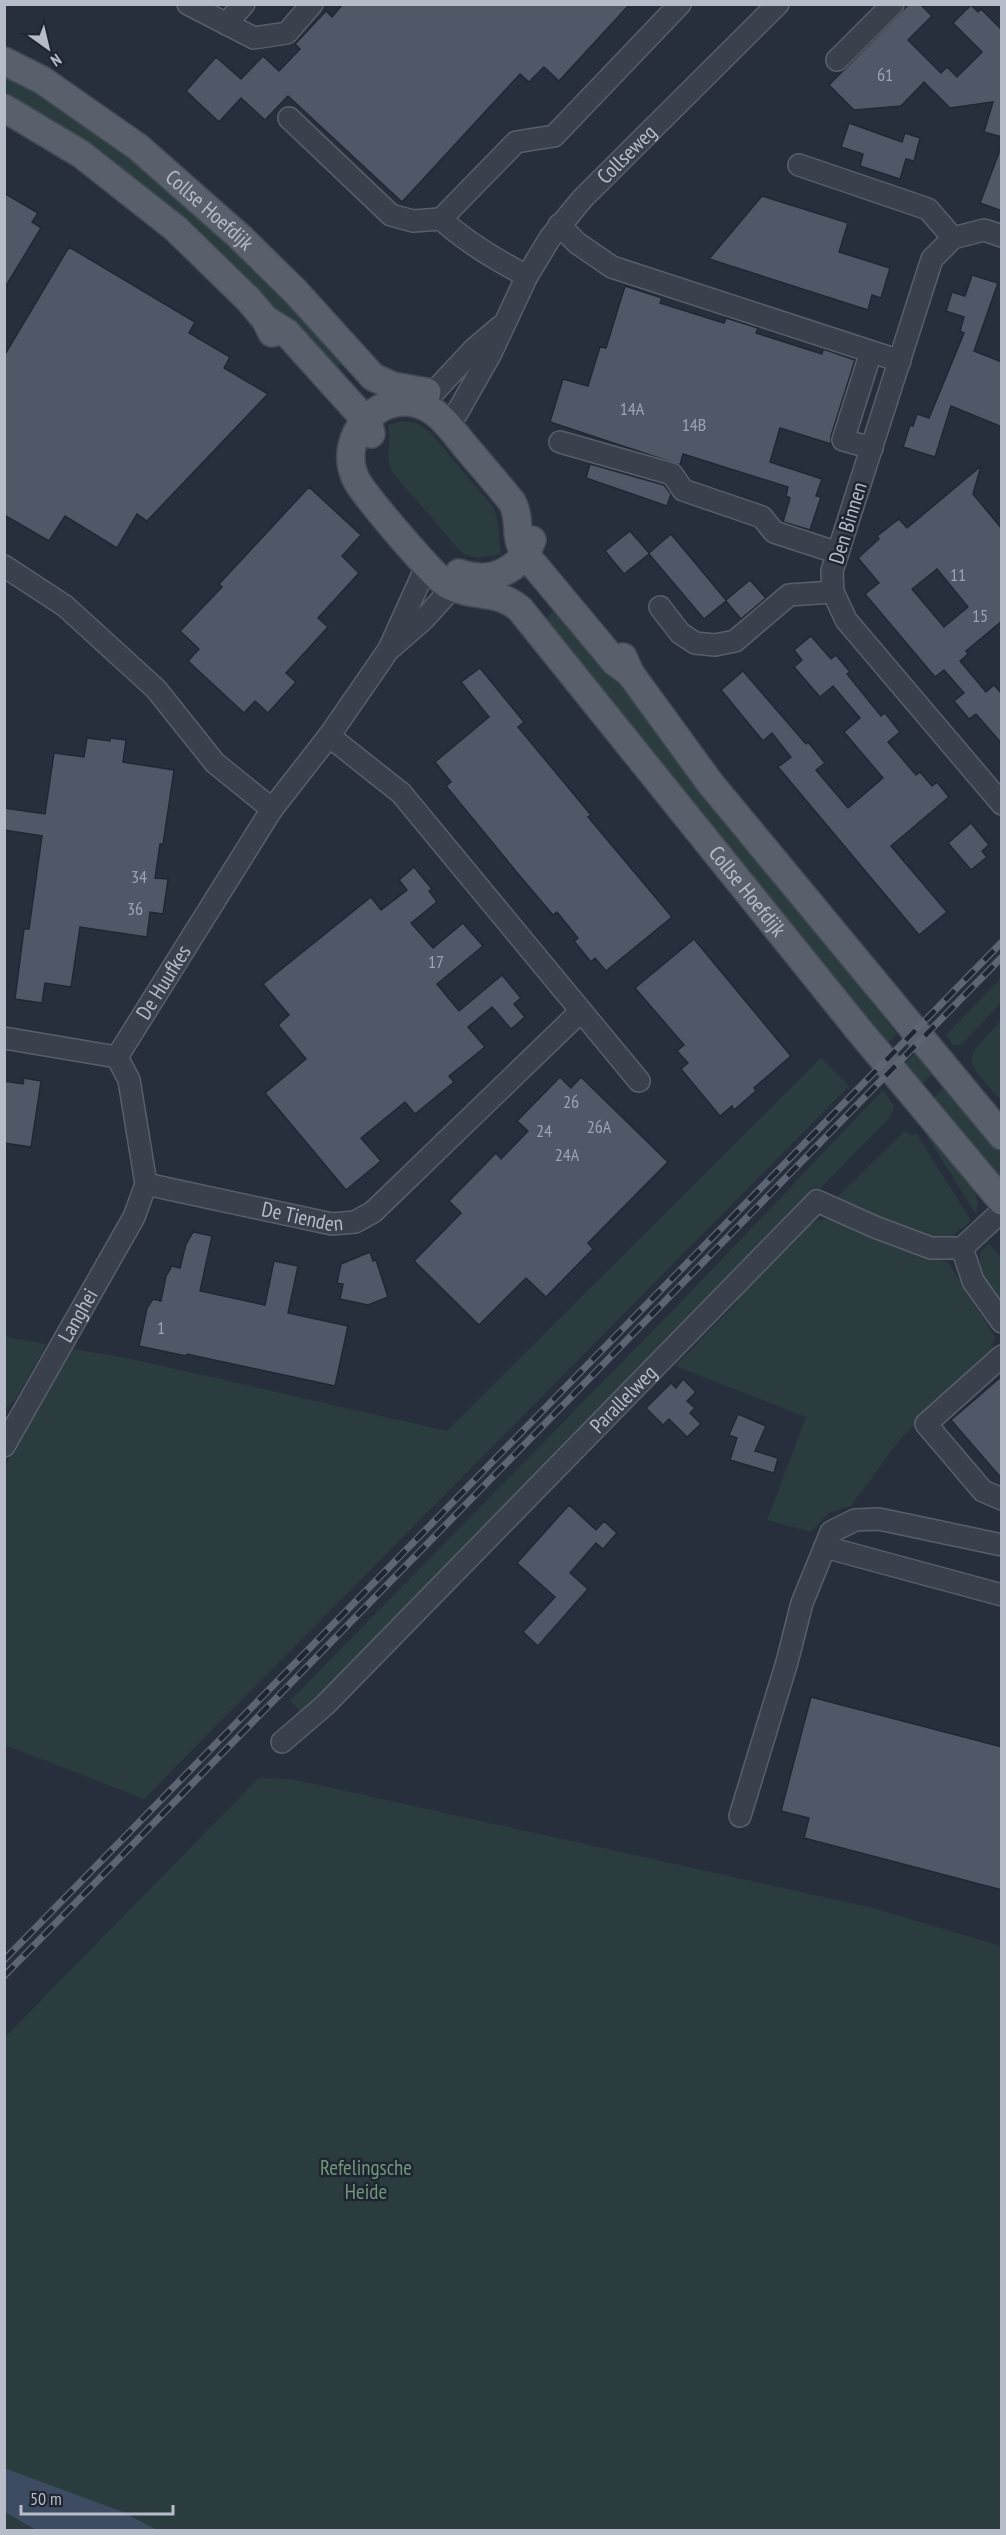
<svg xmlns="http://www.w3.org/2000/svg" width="1006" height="2535" viewBox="0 0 1006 2535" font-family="'PT Sans Narrow',sans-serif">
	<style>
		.green { fill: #2a3c3e }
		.water { fill: #3e4c63 }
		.building { fill: #505867; stroke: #212834; stroke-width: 1.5; fill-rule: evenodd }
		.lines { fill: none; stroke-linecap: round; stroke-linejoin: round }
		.minor-casing { stroke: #585f6b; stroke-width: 24 }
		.major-casing { stroke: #434a56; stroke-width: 30 }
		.minor { stroke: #3a414d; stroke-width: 21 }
		.major { stroke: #59606c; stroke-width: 27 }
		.rail-casing { stroke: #5d6573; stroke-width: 7 }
		.rail { stroke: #1f2632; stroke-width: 4.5; stroke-dasharray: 14; stroke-linecap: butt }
		.labels { text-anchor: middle; stroke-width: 5; stroke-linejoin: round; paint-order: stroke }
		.number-label { font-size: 18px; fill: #9ca3b0 }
		.street-label { font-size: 21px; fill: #b6bcc8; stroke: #1f2632 }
		.park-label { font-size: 21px; fill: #70967a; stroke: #1f2632 }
	</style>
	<rect width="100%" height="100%" fill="#272f3c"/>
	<!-- green -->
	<g class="green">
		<polygon points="5,70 164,179 344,358 336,370 331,372 200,235 139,181 5,99"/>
		<path d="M401,421L417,423L430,432L492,506C502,522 497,538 501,554L477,558L463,554L392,472C384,457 392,441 388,425Z"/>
		<polygon points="560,606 897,1034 888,1043 541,622"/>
		<polygon points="1001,978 1001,1003 961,1045 953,1045 946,1035"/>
		<path d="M1001,1021V1100C963,1057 961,1063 1001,1021Z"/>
		<polygon points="914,1053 932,1074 923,1084 905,1063"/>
		<polygon points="821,1058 849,1086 144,1799 5,1745 5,1466 73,1349 132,1359 447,1431"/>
		<polygon points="952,1084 1001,1144 1001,1192 928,1104 943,1088 945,1090"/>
		<polygon points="883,1090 894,1106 891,1116 305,1715 290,1701 683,1300"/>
		<polygon points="915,1117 975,1191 978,1202 976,1214"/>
		<polygon points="905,1131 912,1136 916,1133 971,1221 951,1237 938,1241 843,1203 837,1197"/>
		<path d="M831,1219C872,1225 907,1254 948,1262L995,1337L990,1359L901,1438L851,1506L829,1513L811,1532L767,1520L806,1417L675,1366L738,1301L734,1296L808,1225L818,1220Z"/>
		<path d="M989,1244L1001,1258V1302C985,1287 977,1276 980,1253Z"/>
		<polygon points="5,1337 47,1344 15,1400 5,1409"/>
		<polygon points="259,1778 292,1779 873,1908 1001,1946 1001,2530 5,2530 4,2038"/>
	</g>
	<!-- water -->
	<polygon class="water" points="4,2468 123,2512 157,2530 36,2530 5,2512"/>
	<!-- building -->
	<g class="building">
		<polygon points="343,4 630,4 559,81 544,67 529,82 520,74 402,202 288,96 265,120 241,98 219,122 186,91 216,57 241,79 263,56 279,71 300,49 295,44 326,11 332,17"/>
		<polygon points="909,4 920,4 932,16 908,40 941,73 947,67 957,77 982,52 953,23 971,5 978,12 981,9 1002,30 1002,137 984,132 993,102 950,108 924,82 901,106 854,110 829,85"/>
		<polygon points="849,123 902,142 905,133 920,138 914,161 906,159 900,179 860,166 863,154 841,147"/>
		<polygon points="1000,150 1002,150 1002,211 980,203"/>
		<polygon points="4,193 38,213 32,222 41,228 4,289"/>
		<polygon points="762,196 848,223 839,252 890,268 881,298 872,295 868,310 709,259"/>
		<polygon points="69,247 195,322 189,333 230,357 224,368 268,394 147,521 137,514 117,548 65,516 49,541 4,515 4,356"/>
		<polygon points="972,275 998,283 974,351 1002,362 1002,427 951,406 935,457 903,447 910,425 913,426 917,414 929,418 964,333 960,331 964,317 946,311 952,292 965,296"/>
		<polygon points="625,286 662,298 660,303 724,323 726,318 758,328 756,333 822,354 823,349 855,360 831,436 831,444 780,428 770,462 822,479 816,496 821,497 810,530 783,522 790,498 786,496 788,487 683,454 680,465 550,422 563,379 588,386 600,347 606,348"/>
		<polygon points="590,464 664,485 671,494 667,506 586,478"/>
		<path d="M981,466L973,494L1002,529V621L966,651L968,654L960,661L986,692L994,685L1002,694V744L976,714L969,719L954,701L964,693L944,670L935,677L865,594L879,583L858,558L879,539L877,536L899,519L907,528ZM937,569L968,607L944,627L912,589Z"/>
		<polygon points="309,487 361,535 342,556 359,573 318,618 328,627 286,673 296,682 268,713 255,701 244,713 188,661 199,649 180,631 222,587 219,584"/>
		<polygon points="630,531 649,553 671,534 726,600 750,580 766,598 741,619 726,601 704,619 649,554 624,574 605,551"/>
		<polygon points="811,636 831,659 836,655 850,672 847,674 881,716 885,713 900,732 888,742 916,775 920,772 932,786 937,782 949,797 891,846 947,912 919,935 778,767 791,757 772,733 763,741 721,690 743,671 806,744 808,742 825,763 816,770 848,808 883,778 844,732 860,718 833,686 820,697 794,667 802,660 794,650"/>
		<polygon points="480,668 524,722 518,727 591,815 588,817 672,917 606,971 595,958 591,962 574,941 578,938 557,912 553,915 519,875 446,786 451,782 435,762 489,717 461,682"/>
		<polygon points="87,738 110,741 110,738 126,740 123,762 174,770 163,844 160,844 155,878 168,879 163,914 150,912 147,937 80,927 71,987 45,983 42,1003 15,999 24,929 29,929 42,836 4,830 4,808 45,814 54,753 84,757"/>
		<polygon points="971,823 989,845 982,851 987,857 971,870 948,843"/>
		<polygon points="414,867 432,889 429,891 437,902 411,923 433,948 463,923 483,946 437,984 459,1011 502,975 521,998 514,1004 525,1017 511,1029 492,1007 468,1027 485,1047 449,1076 454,1082 415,1114 405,1102 361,1138 381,1161 346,1190 265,1093 306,1059 278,1025 289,1015 263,984 371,897 381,910 407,890 399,880"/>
		<polygon points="694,939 791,1056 754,1088 756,1091 734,1110 732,1106 720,1116 681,1069 688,1063 677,1051 684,1045 635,988"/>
		<polygon points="560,1077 571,1088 581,1077 668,1162 588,1243 593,1249 546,1297 526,1278 479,1325 414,1261 461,1213 449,1201 496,1153 501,1159 528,1131 517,1121"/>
		<polygon points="24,1078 41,1081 31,1147 4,1143 4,1081 23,1084"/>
		<polygon points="193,1232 212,1236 200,1291 265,1305 274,1261 298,1266 288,1313 348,1326 335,1386 187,1354 186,1356 139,1346 147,1308 153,1299 161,1301 166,1276 172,1266 180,1268 186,1244"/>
		<polygon points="370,1252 373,1261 376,1260 388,1297 368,1305 340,1299 343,1284 337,1283 341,1264"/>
		<polygon points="1002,1376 1002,1479 951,1420"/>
		<polygon points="683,1379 696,1392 687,1401 695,1408 690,1413 701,1424 687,1437 669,1419 663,1425 646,1408 671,1383 676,1388"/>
		<polygon points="738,1414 766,1426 755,1451 778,1458 774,1473 730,1460 737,1438 729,1435"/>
		<polygon points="569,1505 596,1530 604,1521 617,1533 603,1549 596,1543 570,1573 588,1589 538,1646 523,1632 555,1597 517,1563"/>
		<polygon points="811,1697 1002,1747 1002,1890 804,1838 809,1818 781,1811"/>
	</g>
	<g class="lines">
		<defs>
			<g id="minor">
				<polyline points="188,4 254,38 287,33 312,4"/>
				<polyline points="226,24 244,4"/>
				<polyline points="837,60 893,4"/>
				<polyline points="289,118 391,215 413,221 441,219"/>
				<polyline points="799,165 928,209 953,238"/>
				<polyline points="559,225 577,243 612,267 900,361"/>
				<polyline points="1002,236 984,230 953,238 932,259 832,571 833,592 846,620 1002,804"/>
				<path d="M527,276C496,260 467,243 441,219L516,142L554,136L680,4"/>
				<polyline points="871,352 843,440 872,448"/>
				<polyline points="432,394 474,349 500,327"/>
				<path id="s1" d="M457,413L491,353L527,276L550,238L583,198L778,4"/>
				<polyline points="560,442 672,474 683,490 762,517 774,532 838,553"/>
				<polyline points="4,566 65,606 156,689 215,763 272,809"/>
				<polyline points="660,607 680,633 695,643 715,645 735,641 789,595 833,592"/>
				<polyline points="392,647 424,619 453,587"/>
				<polyline points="329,736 401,793 639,1081"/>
				<polyline points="4,1038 117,1057"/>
				<path id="s2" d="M117,1057L272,809L329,736L389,649L427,565"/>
				<path id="s3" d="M146,1184L332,1224L355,1222L373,1212L581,1011"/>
				<polyline points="962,1248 973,1281 1002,1322"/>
				<polyline points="1002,1356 926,1424 983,1491 1002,1499"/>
				<path id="s4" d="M4,1446L134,1217L146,1184L129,1080L117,1057"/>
				<polyline points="825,1547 1002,1595"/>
				<path id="s5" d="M282,1742L325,1705L817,1201L875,1227L931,1248H962L1002,1211"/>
				<polyline points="740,1816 787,1662 802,1603 831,1532 855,1520 879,1519 1002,1545"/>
			</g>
			<g id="major">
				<path id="s6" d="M4,61L42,80L138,147L240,237L295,291L373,377L393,386L427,392"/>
				<polyline points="4,108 81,154 175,228 249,300 265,319 272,333"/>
				<polyline points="265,319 287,333 360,414 369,425 371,434"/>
				<path d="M459,573C490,585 521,570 532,540"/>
				<polyline points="623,657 630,673 710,783 1002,1136"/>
				<path id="s7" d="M630,673L615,662L525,554C513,536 522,520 512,502C497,483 481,465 465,446C455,434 445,419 431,410C385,381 331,437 358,483C369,500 433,577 448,585C473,598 497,589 520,609L858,1029L1002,1201"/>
			</g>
		</defs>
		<!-- minor casing -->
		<use href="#minor" class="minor-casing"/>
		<!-- major casing -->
		<use href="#major" class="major-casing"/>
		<!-- minor -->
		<use href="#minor" class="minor"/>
		<!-- major -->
		<use href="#major" class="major"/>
		<defs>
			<g id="rail">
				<polyline points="4,1960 1002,942"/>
				<polyline points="4,1976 1002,957"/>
			</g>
		</defs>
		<!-- rail casing -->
		<use href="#rail" class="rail-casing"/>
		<!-- rail -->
		<use href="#rail" class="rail"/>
	</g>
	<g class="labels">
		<!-- number labels -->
		<g class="number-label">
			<text x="885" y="81">61</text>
			<text x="632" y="415">14A</text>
			<text x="694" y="431">14B</text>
			<text x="958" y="581">11</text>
			<text x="980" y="622">15</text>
			<text x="139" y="883">34</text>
			<text x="135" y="915">36</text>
			<text x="436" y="968">17</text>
			<text x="571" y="1108">26</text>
			<text x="599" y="1133">26A</text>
			<text x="544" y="1137">24</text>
			<text x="567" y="1161">24A</text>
			<text x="161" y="1334">1</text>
		</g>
		<!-- street labels -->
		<g class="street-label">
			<text dy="7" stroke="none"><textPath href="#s1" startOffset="312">Collseweg</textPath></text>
			<text dy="7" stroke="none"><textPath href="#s6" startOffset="255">Collse Hoefdijk</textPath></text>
			<text transform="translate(848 523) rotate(-73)" y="7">Den Binnen</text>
			<text dy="7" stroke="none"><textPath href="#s7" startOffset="1052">Collse Hoefdijk</textPath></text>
			<text dy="7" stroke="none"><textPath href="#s2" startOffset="88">De Huufkes</textPath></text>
			<text dy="7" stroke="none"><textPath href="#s3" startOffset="160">De Tienden</textPath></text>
			<text dy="7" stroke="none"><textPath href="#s4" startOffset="150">Langhei</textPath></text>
			<text dy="7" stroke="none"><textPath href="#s5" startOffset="484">Parallelweg</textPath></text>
		</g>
		<!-- park labels -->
		<g class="park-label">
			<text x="366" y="2175">Refelingsche<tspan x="366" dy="24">Heide</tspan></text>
		</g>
	</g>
	<!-- border -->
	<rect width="1006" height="2535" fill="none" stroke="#b6bcc8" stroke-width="12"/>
	<!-- north arrow -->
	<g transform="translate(48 48) rotate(146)" stroke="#1f2632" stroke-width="4.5" paint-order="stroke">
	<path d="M0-4.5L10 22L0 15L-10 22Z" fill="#b6bcc8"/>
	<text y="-9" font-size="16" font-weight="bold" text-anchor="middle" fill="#b6bcc8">N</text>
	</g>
	<!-- scale -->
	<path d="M21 2505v9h152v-9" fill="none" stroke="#b6bcc8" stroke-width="3"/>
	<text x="30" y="2505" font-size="18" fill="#b6bcc8" stroke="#1f2632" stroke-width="4.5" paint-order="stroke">50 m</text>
</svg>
